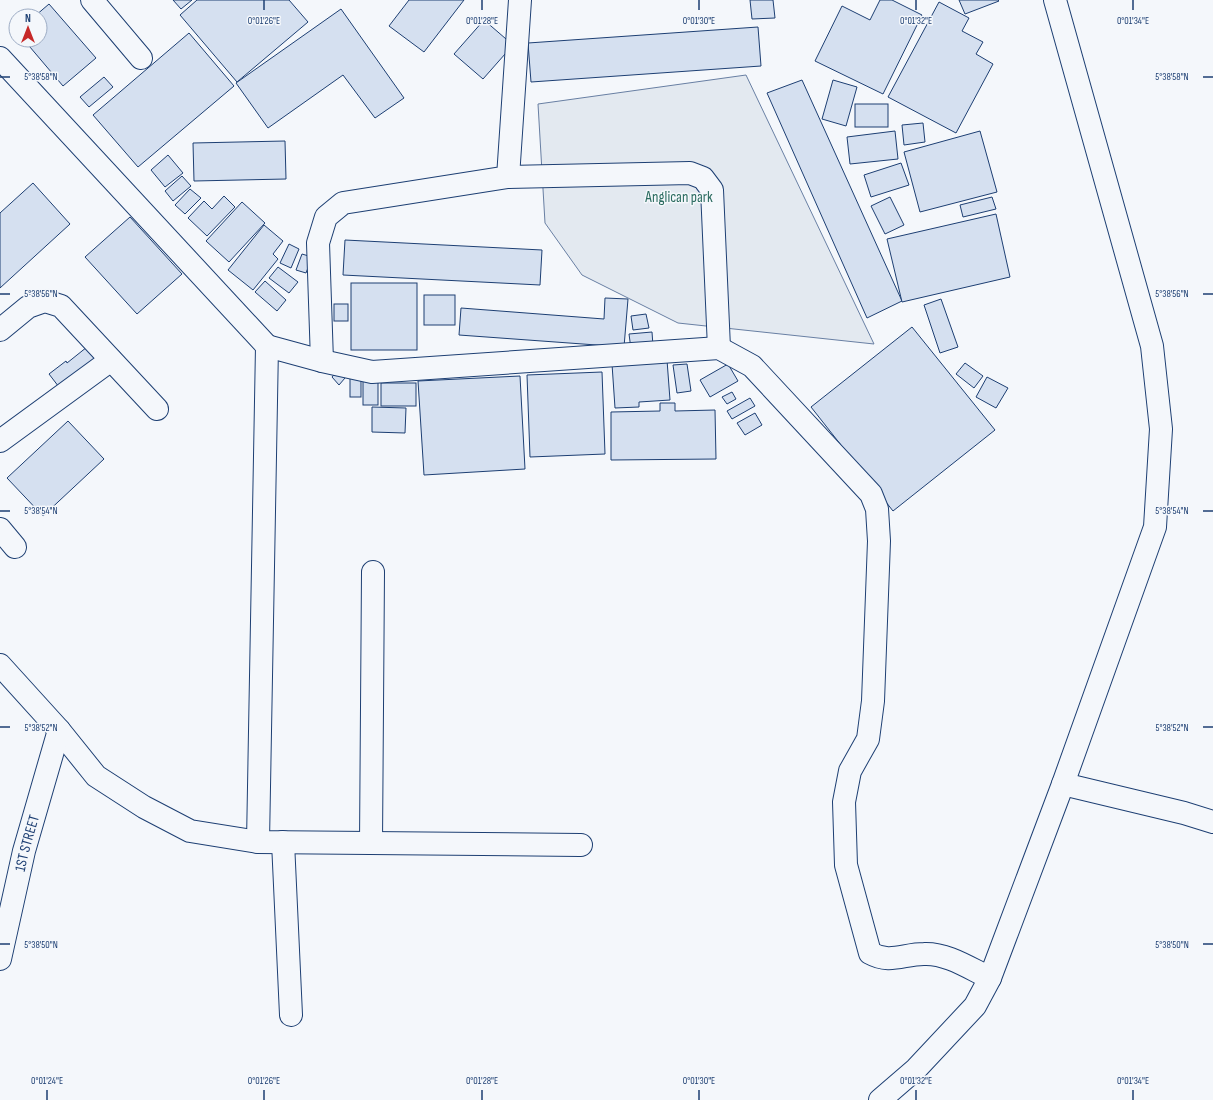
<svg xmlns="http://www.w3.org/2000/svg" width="1213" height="1100" viewBox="0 0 1213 1100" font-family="'Sofia Sans Condensed',sans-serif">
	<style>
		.green { fill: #e3e9f0; stroke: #687fa3 }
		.building { fill: #d5e0f0; stroke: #1d3f73 }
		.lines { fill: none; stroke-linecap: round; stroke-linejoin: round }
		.minor-casing { stroke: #1d3f73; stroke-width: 24 }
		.minor { stroke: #f4f7fb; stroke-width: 22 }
		.ticks { fill: none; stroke: #1d3f73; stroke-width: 1.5 }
		.labels { text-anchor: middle; stroke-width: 3; stroke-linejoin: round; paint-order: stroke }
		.park-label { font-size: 15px; fill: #2c6c60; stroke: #f4f7fb }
		.street-label { font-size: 15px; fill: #1d3f73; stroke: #f4f7fb }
		.ticks-label { font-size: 10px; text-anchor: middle; fill: #1d3f73; stroke: #f4f7fb; stroke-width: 3; stroke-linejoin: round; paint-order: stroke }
	</style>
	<rect width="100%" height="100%" fill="#f4f7fb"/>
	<!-- green -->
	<polygon class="green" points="746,75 874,344 678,323 582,275 545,223 538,104"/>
	<!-- building -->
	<g class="building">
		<polygon points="173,0 192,0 181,9"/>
		<polygon points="197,0 289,0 308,22 237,82 180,15"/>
		<polygon points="409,0 464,0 424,52 389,26"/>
		<polygon points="750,0 773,0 775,18 752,19"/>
		<polygon points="880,0 892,0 922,15 883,94 815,61 842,6 870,20"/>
		<polygon points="959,0 998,0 999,1 965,14"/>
		<polygon points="939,2 969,18 962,31 983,42 976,54 993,64 956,133 888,97"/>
		<polygon points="49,4 96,58 63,86 24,40 40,40 40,16 35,16"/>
		<polygon points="341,9 404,98 375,118 343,75 268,128 236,83"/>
		<polygon points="484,20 513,45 483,79 454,54"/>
		<polygon points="758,27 761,66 531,82 528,43"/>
		<polygon points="189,33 234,86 138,167 93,115"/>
		<polygon points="104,77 113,87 89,107 80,97"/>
		<polygon points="802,80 902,301 867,318 767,93"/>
		<polygon points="833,80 857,87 846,126 822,119"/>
		<rect x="855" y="104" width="33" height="23"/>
		<polygon points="923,123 925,142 904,145 902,125"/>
		<polygon points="895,131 898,159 850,164 847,137"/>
		<polygon points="980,131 997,192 920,212 904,152"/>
		<polygon points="285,141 286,179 194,181 193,143"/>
		<polygon points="168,155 183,173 165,187 151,170"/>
		<polygon points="901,163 909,185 871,197 864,175"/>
		<polygon points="182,176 191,186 173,201 165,191"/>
		<polygon points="33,183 70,224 0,288 0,213"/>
		<polygon points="190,189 201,198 185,214 175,205"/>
		<polygon points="224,196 235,207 207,236 188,218 204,201 212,209"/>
		<polygon points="890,197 904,225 885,234 871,206"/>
		<polygon points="992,197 996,209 963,217 960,205"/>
		<polygon points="242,202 265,223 229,262 206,241"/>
		<polygon points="996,214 1010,277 902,302 887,239"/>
		<polygon points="130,217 182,274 137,314 85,257"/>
		<polygon points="264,225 283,241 273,254 278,259 253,290 228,270"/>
		<polygon points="345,240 542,250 540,285 343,275"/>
		<polygon points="289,244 299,249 291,268 280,263"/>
		<polygon points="302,254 312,257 306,273 296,270"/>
		<polygon points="278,267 298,282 289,293 269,278"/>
		<polygon points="265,281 286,300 277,311 255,292"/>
		<rect x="351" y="283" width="66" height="67"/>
		<rect x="424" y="295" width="31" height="30"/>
		<polygon points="605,298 628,299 624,347 459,335 461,308 604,319"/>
		<polygon points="941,299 958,347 940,353 924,305"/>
		<rect x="334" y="304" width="14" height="17"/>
		<polygon points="646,314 649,328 633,330 631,316"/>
		<polygon points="912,327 995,430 893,511 811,407"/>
		<polygon points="652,332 653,346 631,349 629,334"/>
		<polygon points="87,347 99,362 62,391 49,374 66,361 67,363"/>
		<polygon points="667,360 670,400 639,402 639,407 615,408 612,364"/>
		<polygon points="965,363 983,376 974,388 956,374"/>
		<polygon points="687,364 691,391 677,393 673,365"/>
		<polygon points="728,364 738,381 710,397 700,380"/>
		<polygon points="337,371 345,378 339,385 332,377"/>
		<polygon points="602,372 605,454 530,457 527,375"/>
		<polygon points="520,376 525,469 424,475 418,381"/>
		<rect x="350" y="377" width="11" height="20"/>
		<polygon points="987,377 1008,388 996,408 976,397"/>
		<rect x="363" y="380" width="15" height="25"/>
		<rect x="381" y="383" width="35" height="23"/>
		<polygon points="732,392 736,399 727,404 722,397"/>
		<polygon points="750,398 755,406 732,419 727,411"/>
		<polygon points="660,403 675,403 675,411 715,410 716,459 611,460 611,412 660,411"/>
		<polygon points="372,407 406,408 405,433 372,432"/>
		<polygon points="755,413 762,425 745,435 737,423"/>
		<polygon points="68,421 104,459 43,516 7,478"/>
	</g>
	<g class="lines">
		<defs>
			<g id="minor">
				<polyline points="92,0 141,58"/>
				<polyline points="0,58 267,346 258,842"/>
				<polyline points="508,177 690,173 703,178 712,190 719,348"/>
				<polyline points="0,330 28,307 45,301 61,306 157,409"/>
				<path d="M267,346L322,361L372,372L719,348L752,366L871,494L877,509L879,541L873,701L868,739L850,771L844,802L846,865L870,953C890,964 903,954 924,954C947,953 969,968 990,978"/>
				<polyline points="322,361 318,243 326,217 343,203 508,177 520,0"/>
				<polyline points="0,441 111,360"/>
				<polyline points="0,529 15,547"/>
				<polyline points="0,665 59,730 96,776 144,807 190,831 258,842 581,845"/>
				<polyline points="1063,784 1184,813 1213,822"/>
				<polyline points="283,842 291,1015"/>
				<polyline points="371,843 373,572"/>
				<path id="s1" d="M0,959L24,851L59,730"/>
				<polyline points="880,1100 916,1069 975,1006 990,978 1063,784 1155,527 1161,429 1152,346 1055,0"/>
			</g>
		</defs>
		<!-- minor casing -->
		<use href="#minor" class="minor-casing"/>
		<!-- minor -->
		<use href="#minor" class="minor"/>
	</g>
	<!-- ticks -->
	<path class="ticks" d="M264,0V10M482,0V10M699,0V10M916,0V10M1133,0V10M0,77H10M1203,77H1213M0,294H10M1203,294H1213M0,511H10M1203,511H1213M0,727H10M1203,727H1213M0,944H10M1203,944H1213M47,1090V1100M264,1090V1100M482,1090V1100M699,1090V1100M916,1090V1100M1133,1090V1100"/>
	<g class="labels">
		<!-- park labels -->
		<g class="park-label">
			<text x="679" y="202">Anglican park</text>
		</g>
		<!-- street labels -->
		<g class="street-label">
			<text dy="5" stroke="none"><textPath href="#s1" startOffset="119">1ST STREET</textPath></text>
		</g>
	</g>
	<g class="ticks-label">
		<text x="264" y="24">0°01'26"E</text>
		<text x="482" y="24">0°01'28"E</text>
		<text x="699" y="24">0°01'30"E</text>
		<text x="916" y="24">0°01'32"E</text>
		<text x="1133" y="24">0°01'34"E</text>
		<text x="41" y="80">5°38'58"N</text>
		<text x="1172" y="80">5°38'58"N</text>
		<text x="41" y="297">5°38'56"N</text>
		<text x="1172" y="297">5°38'56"N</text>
		<text x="41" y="514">5°38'54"N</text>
		<text x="1172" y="514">5°38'54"N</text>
		<text x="41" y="731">5°38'52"N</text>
		<text x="1172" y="731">5°38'52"N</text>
		<text x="41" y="948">5°38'50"N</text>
		<text x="1172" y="948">5°38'50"N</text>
		<text x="47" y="1084">0°01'24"E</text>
		<text x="264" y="1084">0°01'26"E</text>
		<text x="482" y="1084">0°01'28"E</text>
		<text x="699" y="1084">0°01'30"E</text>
		<text x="916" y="1084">0°01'32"E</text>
		<text x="1133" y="1084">0°01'34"E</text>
	</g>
	<!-- north arrow -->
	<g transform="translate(28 28)"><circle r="19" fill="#f4f7fb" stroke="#9eadc5"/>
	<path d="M0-3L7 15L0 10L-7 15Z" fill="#c62828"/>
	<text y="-6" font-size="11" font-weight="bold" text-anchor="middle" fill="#1d3f73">N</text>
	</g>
</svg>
